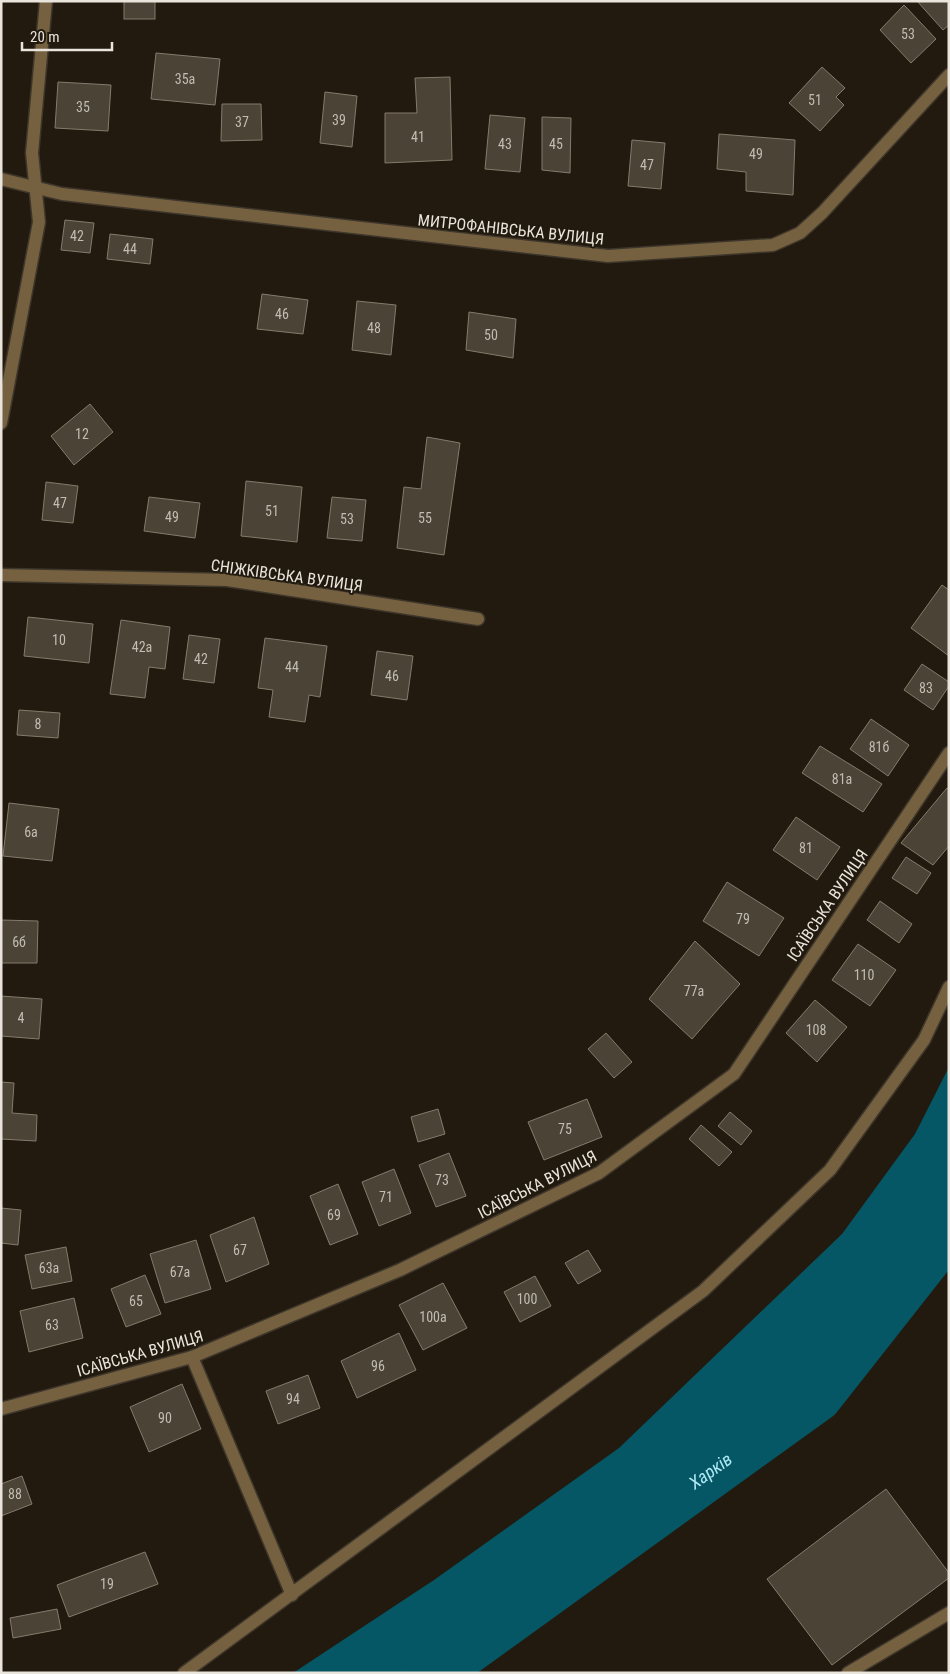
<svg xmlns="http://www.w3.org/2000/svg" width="950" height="1674" viewBox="0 0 950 1674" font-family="'Roboto Condensed',sans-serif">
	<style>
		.water { fill: #055765 }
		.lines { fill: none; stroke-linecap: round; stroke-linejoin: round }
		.river { stroke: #055765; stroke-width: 54 }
		.building { fill: #4b4335; stroke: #847b6c }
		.minor-casing { stroke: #3e362b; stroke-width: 15 }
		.minor { stroke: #756140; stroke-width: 12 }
		.labels { text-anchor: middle; stroke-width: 4; stroke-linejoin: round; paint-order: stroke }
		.number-label { font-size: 14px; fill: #c2bcb2 }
		.street-label { font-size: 16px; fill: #e9e4dc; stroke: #221a0e }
		.water-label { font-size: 18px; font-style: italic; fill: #afe8f5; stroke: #221a0e }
	</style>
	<rect width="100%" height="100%" fill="#221a0e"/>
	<!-- water -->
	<polygon class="water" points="949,1067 949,1218 842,1359 437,1673 293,1673 434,1580 619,1448 842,1234 915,1134"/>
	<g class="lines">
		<!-- river -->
		<path class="river" id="s1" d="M431,1673L816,1395L949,1226"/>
	</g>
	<!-- building -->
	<g class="building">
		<rect x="124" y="1" width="31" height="18"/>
		<polygon points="917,1 949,1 949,25 943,30"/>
		<polygon points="904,5 936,39 911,63 880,30"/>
		<polygon points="156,53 220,59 215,105 151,99"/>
		<polygon points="822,67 845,88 836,97 844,105 820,131 789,103"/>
		<polygon points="450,77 452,160 385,163 385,113 417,113 415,78"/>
		<polygon points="58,82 111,85 108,131 55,128"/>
		<polygon points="325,92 357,96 352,147 320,143"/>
		<polygon points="222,104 261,104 262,140 221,141"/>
		<polygon points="490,115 525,118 520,172 485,169"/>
		<polygon points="542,117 571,118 570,173 542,170"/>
		<polygon points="719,134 795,140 793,195 746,191 746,172 717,169"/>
		<polygon points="632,140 665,143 661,189 628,186"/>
		<polygon points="65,220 94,223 90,253 61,250"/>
		<polygon points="110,234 153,239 150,264 107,259"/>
		<polygon points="262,294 308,300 303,334 257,329"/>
		<polygon points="357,301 396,305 391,355 352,350"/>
		<polygon points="469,312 516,319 513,358 466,350"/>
		<polygon points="90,404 113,432 74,465 51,436"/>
		<polygon points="427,437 460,443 444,555 397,548 404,487 421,489"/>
		<polygon points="246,481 302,487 297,542 241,536"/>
		<polygon points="46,482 78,486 73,523 42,520"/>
		<polygon points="149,497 200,503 195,538 144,531"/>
		<polygon points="332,497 366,500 362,541 327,538"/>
		<polygon points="942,585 949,590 949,656 911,628"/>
		<polygon points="28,617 93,624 89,663 24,656"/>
		<polygon points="121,620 170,627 165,669 149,667 145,698 110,694"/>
		<polygon points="189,635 220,639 214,683 183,679"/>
		<polygon points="265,638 327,646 320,697 309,695 305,722 269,717 273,690 258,688"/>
		<polygon points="377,651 413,656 407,700 371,695"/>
		<polygon points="922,664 949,682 949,686 933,710 904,690"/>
		<polygon points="19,710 60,713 58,738 17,735"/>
		<polygon points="871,719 909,745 888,776 850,749"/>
		<polygon points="820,746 882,784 863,812 802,773"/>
		<polygon points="947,788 949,789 949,846 933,865 901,843"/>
		<polygon points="9,803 59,809 52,861 3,856"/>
		<polygon points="796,817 840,847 817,880 773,850"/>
		<polygon points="906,857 931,873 917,894 892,878"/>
		<polygon points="727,882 784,918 759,956 703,921"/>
		<polygon points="880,901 912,924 899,943 867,920"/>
		<polygon points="1,920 38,921 37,963 1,963"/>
		<polygon points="695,941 740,984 692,1039 649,999"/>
		<polygon points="858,944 896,970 870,1006 832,980"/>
		<polygon points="1,996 42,999 39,1039 1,1036"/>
		<polygon points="815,1000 847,1027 817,1062 786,1033"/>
		<polygon points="606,1033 632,1062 614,1078 588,1049"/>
		<polygon points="1,1082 14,1083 12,1113 37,1115 36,1141 1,1139"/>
		<polygon points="587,1099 602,1137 544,1160 528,1122"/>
		<polygon points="438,1109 445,1134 418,1142 411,1117"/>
		<polygon points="730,1112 752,1131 741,1145 718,1126"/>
		<polygon points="701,1125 732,1152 719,1166 689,1139"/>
		<polygon points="449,1153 466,1196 436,1207 419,1165"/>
		<polygon points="394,1169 411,1213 379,1226 362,1182"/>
		<polygon points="338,1184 358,1234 330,1245 310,1196"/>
		<polygon points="1,1208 21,1210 18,1245 1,1243"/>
		<polygon points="254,1217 269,1264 226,1282 210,1235"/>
		<polygon points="196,1240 211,1289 165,1303 150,1254"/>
		<polygon points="66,1247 72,1281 32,1289 25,1255"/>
		<polygon points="588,1250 601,1271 578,1284 565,1263"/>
		<polygon points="145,1275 161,1314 126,1327 111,1289"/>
		<polygon points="535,1276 551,1306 520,1322 504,1292"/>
		<polygon points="443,1283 467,1328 423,1350 399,1305"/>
		<polygon points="74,1298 83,1338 29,1352 20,1311"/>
		<polygon points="399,1333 416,1370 357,1398 341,1361"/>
		<polygon points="308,1375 320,1408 278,1424 266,1391"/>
		<polygon points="182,1384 201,1429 149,1452 130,1407"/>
		<polygon points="22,1476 32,1504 1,1516 1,1484"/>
		<polygon points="886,1489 949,1573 949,1578 832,1665 767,1579"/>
		<polygon points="145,1552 158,1584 69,1617 57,1585"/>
		<polygon points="57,1609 61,1629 13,1638 10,1618"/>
	</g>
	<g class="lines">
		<defs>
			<g id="minor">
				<polyline points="1,179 62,194 608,256 773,245 800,233 822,213 949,75"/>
				<polyline points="1,423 39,222 32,153 46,1"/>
				<polyline points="1,575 227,580 478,619"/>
				<polyline points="192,1357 292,1595"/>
				<polyline points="1,1409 192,1357 400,1270 599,1173 734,1074 949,753"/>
				<polyline points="184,1673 703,1291 830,1170 924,1040 949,987"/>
				<polyline points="848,1673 949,1613"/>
			</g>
		</defs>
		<!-- minor casing -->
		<use href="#minor" class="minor-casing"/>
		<!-- minor -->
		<use href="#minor" class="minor"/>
	</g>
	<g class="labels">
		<!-- number labels -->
		<g class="number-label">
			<text x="908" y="39">53</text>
			<text x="185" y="84">35а</text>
			<text x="815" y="105">51</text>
			<text x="83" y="112">35</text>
			<text x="339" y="125">39</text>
			<text x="242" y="127">37</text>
			<text x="418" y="142">41</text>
			<text x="505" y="149">43</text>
			<text x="556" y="149">45</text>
			<text x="756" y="159">49</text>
			<text x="647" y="170">47</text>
			<text x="77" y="241">42</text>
			<text x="130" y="254">44</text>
			<text x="282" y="319">46</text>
			<text x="374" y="333">48</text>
			<text x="491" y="340">50</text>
			<text x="82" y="439">12</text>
			<text x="60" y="508">47</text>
			<text x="272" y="516">51</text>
			<text x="172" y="522">49</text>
			<text x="425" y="523">55</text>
			<text x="347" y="524">53</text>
			<text x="59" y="645">10</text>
			<text x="142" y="652">42а</text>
			<text x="201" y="664">42</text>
			<text x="292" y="672">44</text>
			<text x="392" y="681">46</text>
			<text x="926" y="693">83</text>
			<text x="38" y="729">8</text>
			<text x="879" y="752">81б</text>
			<text x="842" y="784">81а</text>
			<text x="31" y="837">6а</text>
			<text x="806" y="853">81</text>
			<text x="743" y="924">79</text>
			<text x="19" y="947">6б</text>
			<text x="864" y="980">110</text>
			<text x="694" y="996">77а</text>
			<text x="21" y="1023">4</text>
			<text x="816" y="1035">108</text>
			<text x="565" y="1134">75</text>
			<text x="442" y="1185">73</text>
			<text x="386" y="1202">71</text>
			<text x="334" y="1220">69</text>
			<text x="240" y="1255">67</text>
			<text x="49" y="1273">63а</text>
			<text x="180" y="1277">67а</text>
			<text x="527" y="1304">100</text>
			<text x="136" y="1306">65</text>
			<text x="433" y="1322">100а</text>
			<text x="52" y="1330">63</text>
			<text x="378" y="1371">96</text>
			<text x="293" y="1404">94</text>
			<text x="165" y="1423">90</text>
			<text x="15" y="1499">88</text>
			<text x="107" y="1589">19</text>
		</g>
		<!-- street labels -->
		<g class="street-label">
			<text transform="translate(511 229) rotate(6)" y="6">МИТРОФАНІВСЬКА ВУЛИЦЯ</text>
			<text transform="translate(287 575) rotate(8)" y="6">СНІЖКІВСЬКА ВУЛИЦЯ</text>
			<text transform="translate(827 905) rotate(-56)" y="6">ІСАЇВСЬКА ВУЛИЦЯ</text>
			<text transform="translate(537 1184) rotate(-27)" y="6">ІСАЇВСЬКА ВУЛИЦЯ</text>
			<text transform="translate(140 1353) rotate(-16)" y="6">ІСАЇВСЬКА ВУЛИЦЯ</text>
		</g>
		<!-- water labels -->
		<g class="water-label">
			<text dy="6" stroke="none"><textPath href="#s1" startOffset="345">Харків</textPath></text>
		</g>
	</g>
	<!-- border -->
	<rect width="950" height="1674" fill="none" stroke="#e9e4dc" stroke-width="5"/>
	<!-- scale -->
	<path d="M22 42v8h90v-8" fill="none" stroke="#e9e4dc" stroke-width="2.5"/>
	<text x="30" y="42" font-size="15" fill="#e9e4dc" stroke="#221a0e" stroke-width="4" paint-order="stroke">20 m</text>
</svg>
